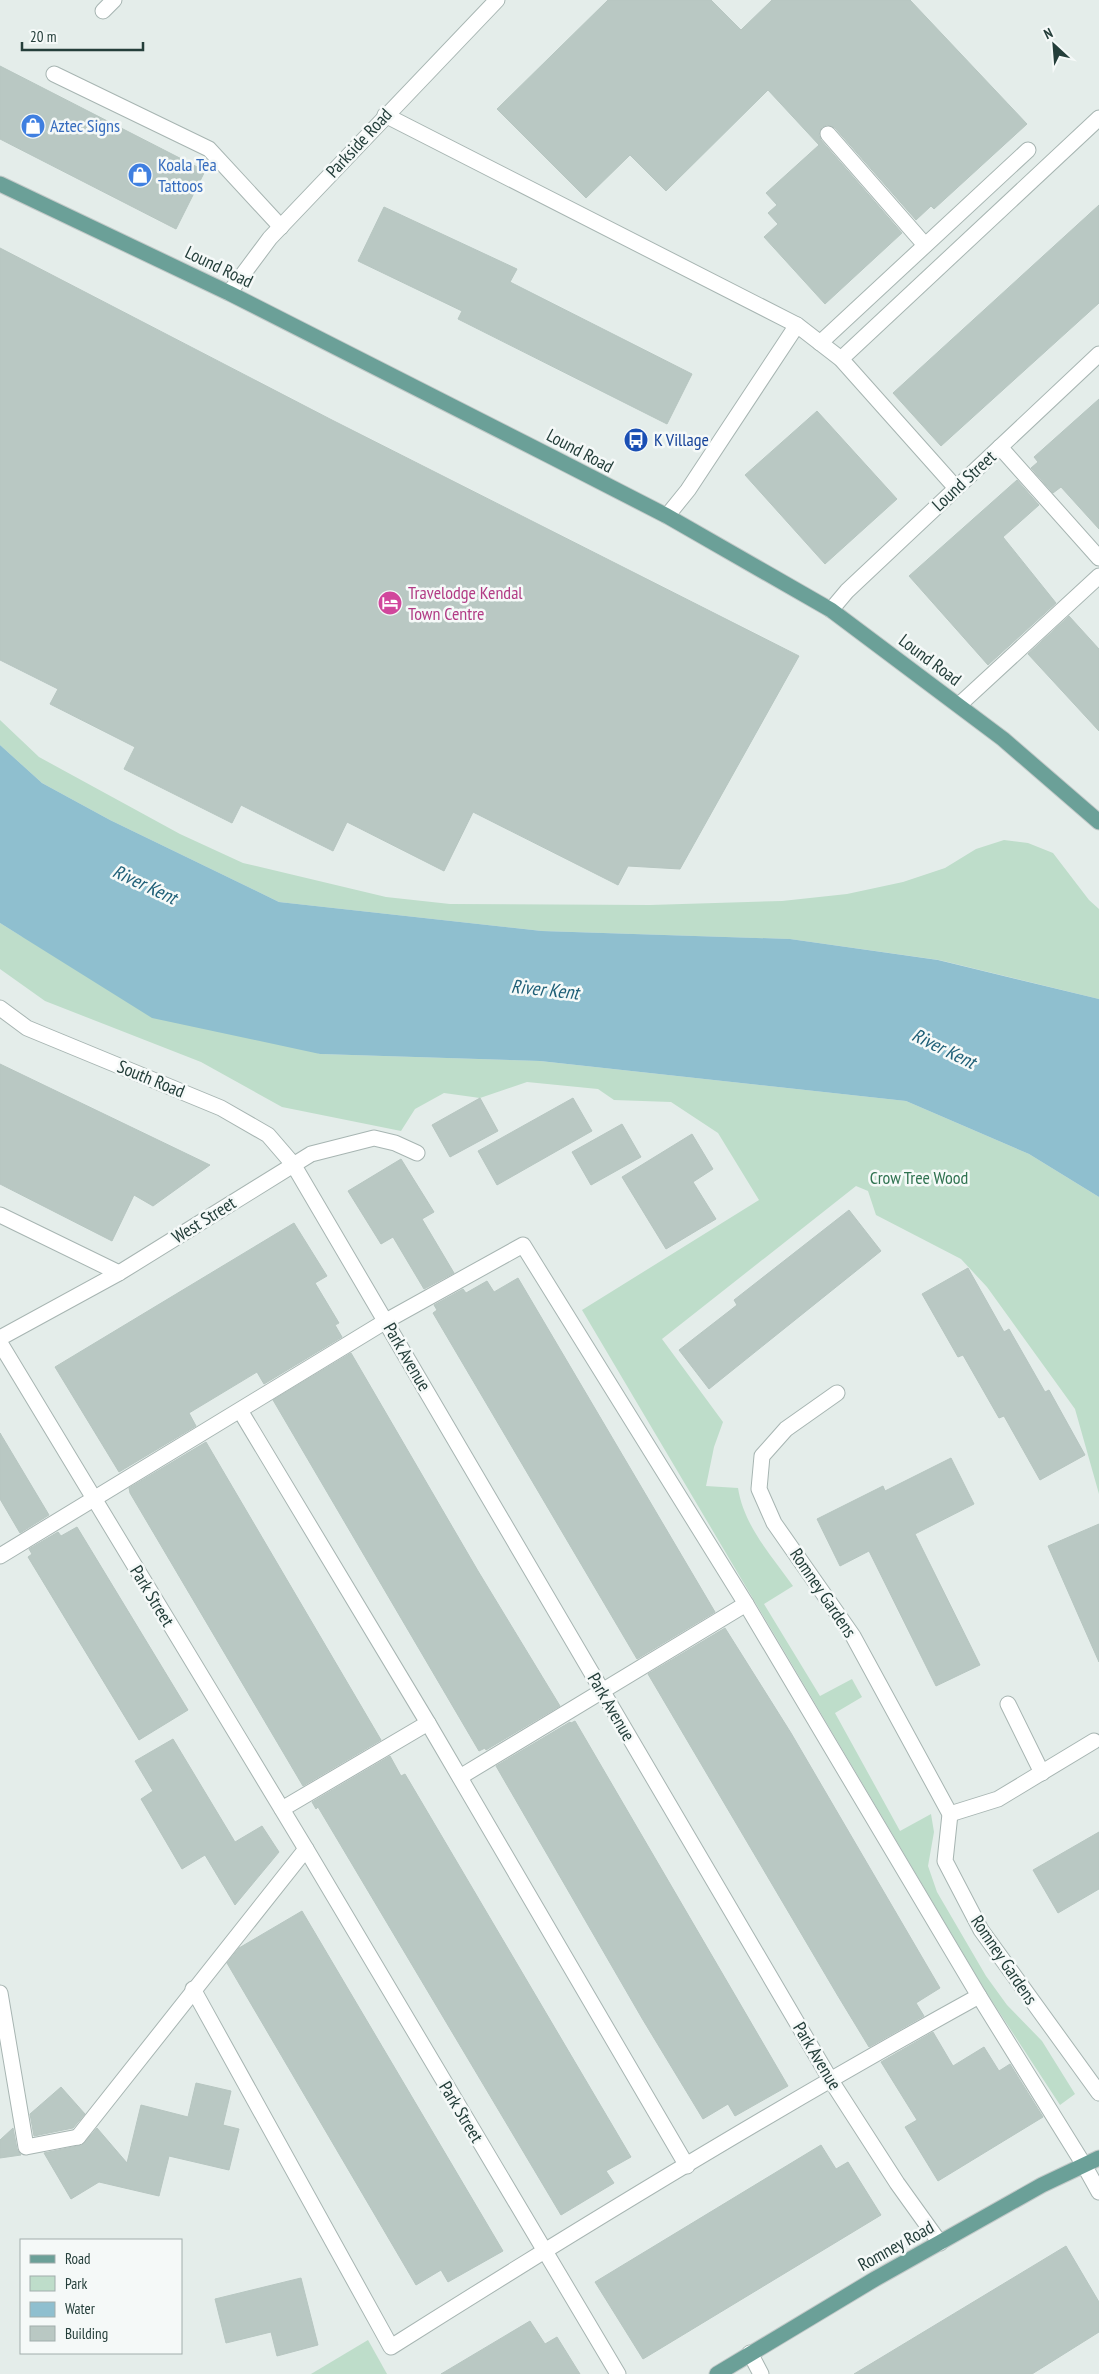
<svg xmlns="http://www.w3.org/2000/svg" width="1099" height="2374" viewBox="0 0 1099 2374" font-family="'PT Sans Narrow',sans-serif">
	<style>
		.green { fill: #beddca }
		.water { fill: #8fbfcf }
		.building { fill: #b9c8c3; stroke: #b7c6c1 }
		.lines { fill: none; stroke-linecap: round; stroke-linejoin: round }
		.service-casing { stroke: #a7b5b2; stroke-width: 17 }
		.minor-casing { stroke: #a7b5b2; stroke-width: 17 }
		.tertiary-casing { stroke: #a7b5b2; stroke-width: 17 }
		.primary-casing { stroke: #c2c9c8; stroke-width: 17 }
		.service { stroke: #fff; stroke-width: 15 }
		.minor { stroke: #fff; stroke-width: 15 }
		.tertiary { stroke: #fff; stroke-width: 15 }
		.primary { stroke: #6ba098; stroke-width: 15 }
		.labels { text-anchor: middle; stroke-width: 5; stroke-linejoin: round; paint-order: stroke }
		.shop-label { font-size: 18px; fill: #366cbe; stroke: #f5f9f8; text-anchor: start }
		.street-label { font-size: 18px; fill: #243e3a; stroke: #f5f9f8 }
		.transit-label { font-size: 18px; fill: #164399; stroke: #f5f9f8; text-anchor: start }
		.hotel-label { font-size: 18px; fill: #b23c85; stroke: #f5f9f8; text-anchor: start }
		.park-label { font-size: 18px; fill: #307351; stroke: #f5f9f8 }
		.water-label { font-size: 19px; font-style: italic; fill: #206078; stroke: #f5f9f8 }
	</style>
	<rect width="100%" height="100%" fill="#e4edea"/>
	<!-- green -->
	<g class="green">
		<polygon points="0,720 39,757 180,834 243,863 386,897 450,904 650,905 782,901 847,894 903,882 945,868 976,849 1004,840 1028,843 1053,853 1089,900 1099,909 1099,999 939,960 790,939 542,931 279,902 110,820 42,783 0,745"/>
		<path d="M0,923L21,936L320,1054L540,1061L906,1101L1029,1154L1099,1197V1494L1075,1409L987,1287L961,1259L876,1215L868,1191L856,1186L662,1339L723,1422L714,1447L706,1486L738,1488C744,1526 771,1555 793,1586L764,1604L820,1696L852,1679L862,1697L835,1713L900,1831L931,1814L934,1832L928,1866L937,1892L986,1976L1007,2005L1042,2041L1075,2094L1060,2105L986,1992L582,1310L759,1200L718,1133L671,1102L614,1100L598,1089L527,1082L480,1098L444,1093L415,1109L401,1131L282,1107L201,1062L45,1001L0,969Z"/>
		<polygon points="368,2340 387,2374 311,2374"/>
	</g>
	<!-- water -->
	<polygon class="water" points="0,745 42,783 110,820 279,902 542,931 790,939 938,960 1099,999 1099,1197 1029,1154 906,1101 540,1061 320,1054 152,1018 0,923"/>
	<!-- building -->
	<g class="building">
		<polygon points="608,0 711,0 741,30 772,0 910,0 1027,124 934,209 931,206 916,220 835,128 827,125 822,127 819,135 821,140 902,233 825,304 764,237 778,224 768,213 777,205 766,193 819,145 768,90 666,191 630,155 586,198 497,109"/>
		<polygon points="0,66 205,171 176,229 0,139"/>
		<polygon points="1099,205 1099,303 941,446 893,393"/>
		<polygon points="384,207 517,269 510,282 692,374 667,424 458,319 462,311 358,261"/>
		<polygon points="0,248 330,419 799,656 680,869 628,866 618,885 473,812 444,871 347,822 333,851 241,805 232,823 124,769 135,747 50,704 58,689 0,660"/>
		<polygon points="1099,399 1099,529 1061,487 1053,493 1031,468 1038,462 1034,457"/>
		<polygon points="817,411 897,499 825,564 745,475"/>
		<polygon points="1017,480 1039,505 1003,537 1056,603 988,665 909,576"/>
		<polygon points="1069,616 1099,649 1099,731 1028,654"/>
		<polygon points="0,1064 210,1165 153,1206 134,1195 112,1241 0,1184"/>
		<polygon points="480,1098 498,1131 450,1157 432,1125"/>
		<polygon points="573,1098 592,1131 497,1185 478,1151"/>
		<polygon points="622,1124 641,1157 591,1185 572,1152"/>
		<polygon points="692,1134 713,1169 693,1182 716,1219 666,1249 622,1177"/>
		<polygon points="401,1159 434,1212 422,1219 454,1273 424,1289 393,1237 381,1244 348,1191"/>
		<polygon points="849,1210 881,1251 709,1389 679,1350 737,1305 734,1300"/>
		<polygon points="294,1223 327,1276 315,1283 339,1323 335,1325 342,1337 264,1384 257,1372 189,1413 196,1426 119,1472 55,1367"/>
		<polygon points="968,1268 1004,1332 1009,1329 1045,1392 1049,1390 1085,1455 1040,1480 1004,1416 999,1418 963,1355 958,1357 922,1294"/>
		<polygon points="518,1278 715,1612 637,1659 433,1313 437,1310 434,1305 463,1289 466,1293 487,1281 494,1292"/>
		<polygon points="351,1353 478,1571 560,1706 486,1750 485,1748 479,1751 273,1400"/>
		<polygon points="0,1433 49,1515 20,1533 0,1499"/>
		<polygon points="206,1442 381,1740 303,1786 130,1493 129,1488"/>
		<polygon points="951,1458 974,1504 915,1534 980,1665 936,1686 869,1551 840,1566 817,1519 883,1486 885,1491"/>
		<polygon points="1099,1524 1099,1662 1048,1546"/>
		<polygon points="77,1527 188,1710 139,1740 28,1557 32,1554 29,1549 58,1532 61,1536"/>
		<polygon points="725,1628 791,1733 940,1988 916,2003 924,2016 871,2046 869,2047 838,1996 648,1674"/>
		<polygon points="575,1721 788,2086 735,2116 728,2104 703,2119 643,2020 496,1766 570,1722 571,1723"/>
		<polygon points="173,1739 235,1842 262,1826 279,1852 235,1905 205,1855 182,1869 141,1799 153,1791 135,1761"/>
		<polygon points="390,1756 401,1776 405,1774 631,2157 606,2171 614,2183 561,2215 318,1807 316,1809 312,1802"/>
		<polygon points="1099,1832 1099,1889 1058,1913 1033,1870"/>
		<polygon points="302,1911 503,2251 448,2282 441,2270 416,2285 227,1963 239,1948"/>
		<polygon points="933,2032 953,2066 984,2047 999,2071 1010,2064 1043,2117 938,2181 905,2127 917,2120 881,2062"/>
		<polygon points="196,2083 231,2091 223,2125 239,2129 229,2170 169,2156 159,2196 99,2182 71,2199 44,2153 82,2145 97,2128 127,2163 141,2105 188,2117"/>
		<polygon points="61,2087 85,2114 73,2128 34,2136 30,2114"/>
		<polygon points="13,2128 17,2149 21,2155 0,2158 0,2140"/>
		<polygon points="821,2145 836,2169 848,2162 881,2215 643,2359 595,2282"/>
		<polygon points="1066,2246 1099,2302 1099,2332 1032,2374 854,2374"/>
		<polygon points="301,2278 318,2345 277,2356 271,2332 226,2343 215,2299"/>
		<polygon points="530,2321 545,2344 557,2337 580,2374 441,2374"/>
	</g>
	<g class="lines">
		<defs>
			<g id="service">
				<polyline points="103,11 114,0"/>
				<polyline points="54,74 209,149 281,227"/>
				<polyline points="385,115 797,325 841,359 956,488"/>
				<polyline points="828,134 925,245"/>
				<polyline points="820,343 1028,150"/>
				<polyline points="841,359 1099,118"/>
				<polyline points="1000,447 1099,558"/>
				<polyline points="667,516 688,490 797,325"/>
				<polyline points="959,705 1099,576"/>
				<polyline points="0,1215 119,1273"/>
				<polyline points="241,1412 428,1723 687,2166"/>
				<polyline points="0,1556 386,1321 523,1245 746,1604 979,1996 1084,2165"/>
				<polyline points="460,1777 746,1604"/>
				<polyline points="282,1809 428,1723"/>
				<path d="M193,1989L391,2347C584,2225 779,2106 979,1996"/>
				<polyline points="0,1993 26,2147 78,2137"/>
			</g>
			<g id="minor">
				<polyline points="831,610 847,591 1099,354"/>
				<polyline points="0,1008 27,1028 221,1108 268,1135 293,1164 830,2079 897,2183 940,2243"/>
				<polyline points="0,1338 119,1273 311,1154 374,1138 395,1143 417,1153"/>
				<polyline points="0,1343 306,1849 618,2374"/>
				<polyline points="837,1393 786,1429 762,1456 759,1489 774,1523 853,1636 950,1814 945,1861 981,1930 1099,2093"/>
				<polyline points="1008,1704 1042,1773"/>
				<polyline points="950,1814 998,1799 1094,1741"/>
				<polyline points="78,2137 306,1849"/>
				<polyline points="1084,2165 1099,2192"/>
				<polyline points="750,2353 761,2374"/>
			</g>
			<polyline id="tertiary" points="229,293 270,238 497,0"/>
			<g id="primary">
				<polyline points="0,184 229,293 552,457 667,516 831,610 1003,739 1099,822"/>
				<polyline points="717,2374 875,2279 1042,2185 1099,2158"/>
			</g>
		</defs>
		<!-- service casing -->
		<use href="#service" class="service-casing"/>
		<!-- minor casing -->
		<use href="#minor" class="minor-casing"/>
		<!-- tertiary casing -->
		<use href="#tertiary" class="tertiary-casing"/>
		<!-- primary casing -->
		<use href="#primary" class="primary-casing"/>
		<!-- service -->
		<use href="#service" class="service"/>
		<!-- minor -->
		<use href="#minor" class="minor"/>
		<!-- tertiary -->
		<use href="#tertiary" class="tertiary"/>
		<!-- primary -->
		<use href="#primary" class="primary"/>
	</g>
	<!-- icons -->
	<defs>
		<symbol id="shop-disc" viewBox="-11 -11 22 22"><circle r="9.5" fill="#3f7fe0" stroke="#f5f9f8"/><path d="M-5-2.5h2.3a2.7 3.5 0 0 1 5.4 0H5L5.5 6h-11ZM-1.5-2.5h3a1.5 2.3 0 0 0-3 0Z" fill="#fff"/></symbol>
		<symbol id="bus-disc" viewBox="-11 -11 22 22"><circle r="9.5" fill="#1a4fb4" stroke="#f5f9f8"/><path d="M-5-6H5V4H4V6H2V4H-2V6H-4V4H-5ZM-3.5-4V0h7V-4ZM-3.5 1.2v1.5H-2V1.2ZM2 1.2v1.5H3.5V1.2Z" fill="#fff"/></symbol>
		<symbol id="hotel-disc" viewBox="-11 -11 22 22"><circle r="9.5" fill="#d1479c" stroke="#f5f9f8"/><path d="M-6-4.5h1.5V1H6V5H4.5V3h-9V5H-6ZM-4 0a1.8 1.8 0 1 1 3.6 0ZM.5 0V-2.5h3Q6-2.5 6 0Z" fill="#fff"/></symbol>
	</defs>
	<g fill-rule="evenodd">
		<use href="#shop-disc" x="19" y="112" width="28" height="28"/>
		<use href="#shop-disc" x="126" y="161" width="28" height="28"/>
		<use href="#bus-disc" x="622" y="426" width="28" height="28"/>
		<use href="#hotel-disc" x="376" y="589" width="28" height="28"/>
	</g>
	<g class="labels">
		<!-- shop labels -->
		<g class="shop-label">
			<text x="50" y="132">Aztec Signs</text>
			<text x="158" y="171">Koala Tea<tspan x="158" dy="21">Tattoos</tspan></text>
		</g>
		<!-- street labels -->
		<g class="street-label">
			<text transform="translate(359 143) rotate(-47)" y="6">Parkside Road</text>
			<text transform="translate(219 267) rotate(26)" y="6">Lound Road</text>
			<text transform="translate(580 451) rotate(28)" y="6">Lound Road</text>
			<text transform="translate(964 481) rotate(-43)" y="6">Lound Street</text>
			<text transform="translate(930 660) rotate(37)" y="6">Lound Road</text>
			<text transform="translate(151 1079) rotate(22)" y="6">South Road</text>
			<text transform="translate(204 1220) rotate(-32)" y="6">West Street</text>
			<text transform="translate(407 1357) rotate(60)" y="6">Park Avenue</text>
			<text transform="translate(823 1593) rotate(56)" y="6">Romney Gardens</text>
			<text transform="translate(152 1596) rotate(59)" y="6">Park Street</text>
			<text transform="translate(611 1707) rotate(60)" y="6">Park Avenue</text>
			<text transform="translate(1004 1960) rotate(56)" y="6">Romney Gardens</text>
			<text transform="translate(817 2056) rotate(59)" y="6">Park Avenue</text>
			<text transform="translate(461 2112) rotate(59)" y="6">Park Street</text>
			<text transform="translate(896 2246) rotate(-29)" y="6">Romney Road</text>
		</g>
		<!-- transit labels -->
		<g class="transit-label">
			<text x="654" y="446">K Village</text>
		</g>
		<!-- hotel labels -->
		<g class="hotel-label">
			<text x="408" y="599">Travelodge Kendal<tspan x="408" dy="21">Town Centre</tspan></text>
		</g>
		<!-- park labels -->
		<g class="park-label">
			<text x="919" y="1184">Crow Tree Wood</text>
		</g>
		<!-- water labels -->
		<g class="water-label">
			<text transform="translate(145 884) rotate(25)" y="7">River Kent</text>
			<text transform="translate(545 989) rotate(6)" y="7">River Kent</text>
			<text transform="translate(944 1048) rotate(26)" y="7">River Kent</text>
		</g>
	</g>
	<!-- legend -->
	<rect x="20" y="2239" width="162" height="115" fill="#f5f9f8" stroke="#a1aeac"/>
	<rect x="30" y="2255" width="25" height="8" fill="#6ba098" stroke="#a1aeac"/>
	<text x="65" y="2264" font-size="15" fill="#243e3a">Road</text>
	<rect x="30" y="2276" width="25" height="15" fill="#beddca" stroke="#a1aeac"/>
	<text x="65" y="2289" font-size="15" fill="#243e3a">Park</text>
	<rect x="30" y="2302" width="25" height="15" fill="#8fbfcf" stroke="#a1aeac"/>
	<text x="65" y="2314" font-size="15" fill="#243e3a">Water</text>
	<rect x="30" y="2326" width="25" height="15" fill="#b9c8c3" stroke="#a1aeac"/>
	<text x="65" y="2339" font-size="15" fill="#243e3a">Building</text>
	<!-- north arrow -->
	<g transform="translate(1054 45) rotate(334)" stroke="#f5f9f8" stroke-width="4" paint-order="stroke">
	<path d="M0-4L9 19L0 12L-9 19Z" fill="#243e3a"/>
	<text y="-8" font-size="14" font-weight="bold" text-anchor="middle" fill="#243e3a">N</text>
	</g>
	<!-- scale -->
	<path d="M22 42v8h121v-8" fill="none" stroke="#243e3a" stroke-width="2.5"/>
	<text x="30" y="42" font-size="15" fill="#243e3a" stroke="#f5f9f8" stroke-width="4" paint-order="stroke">20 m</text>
</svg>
